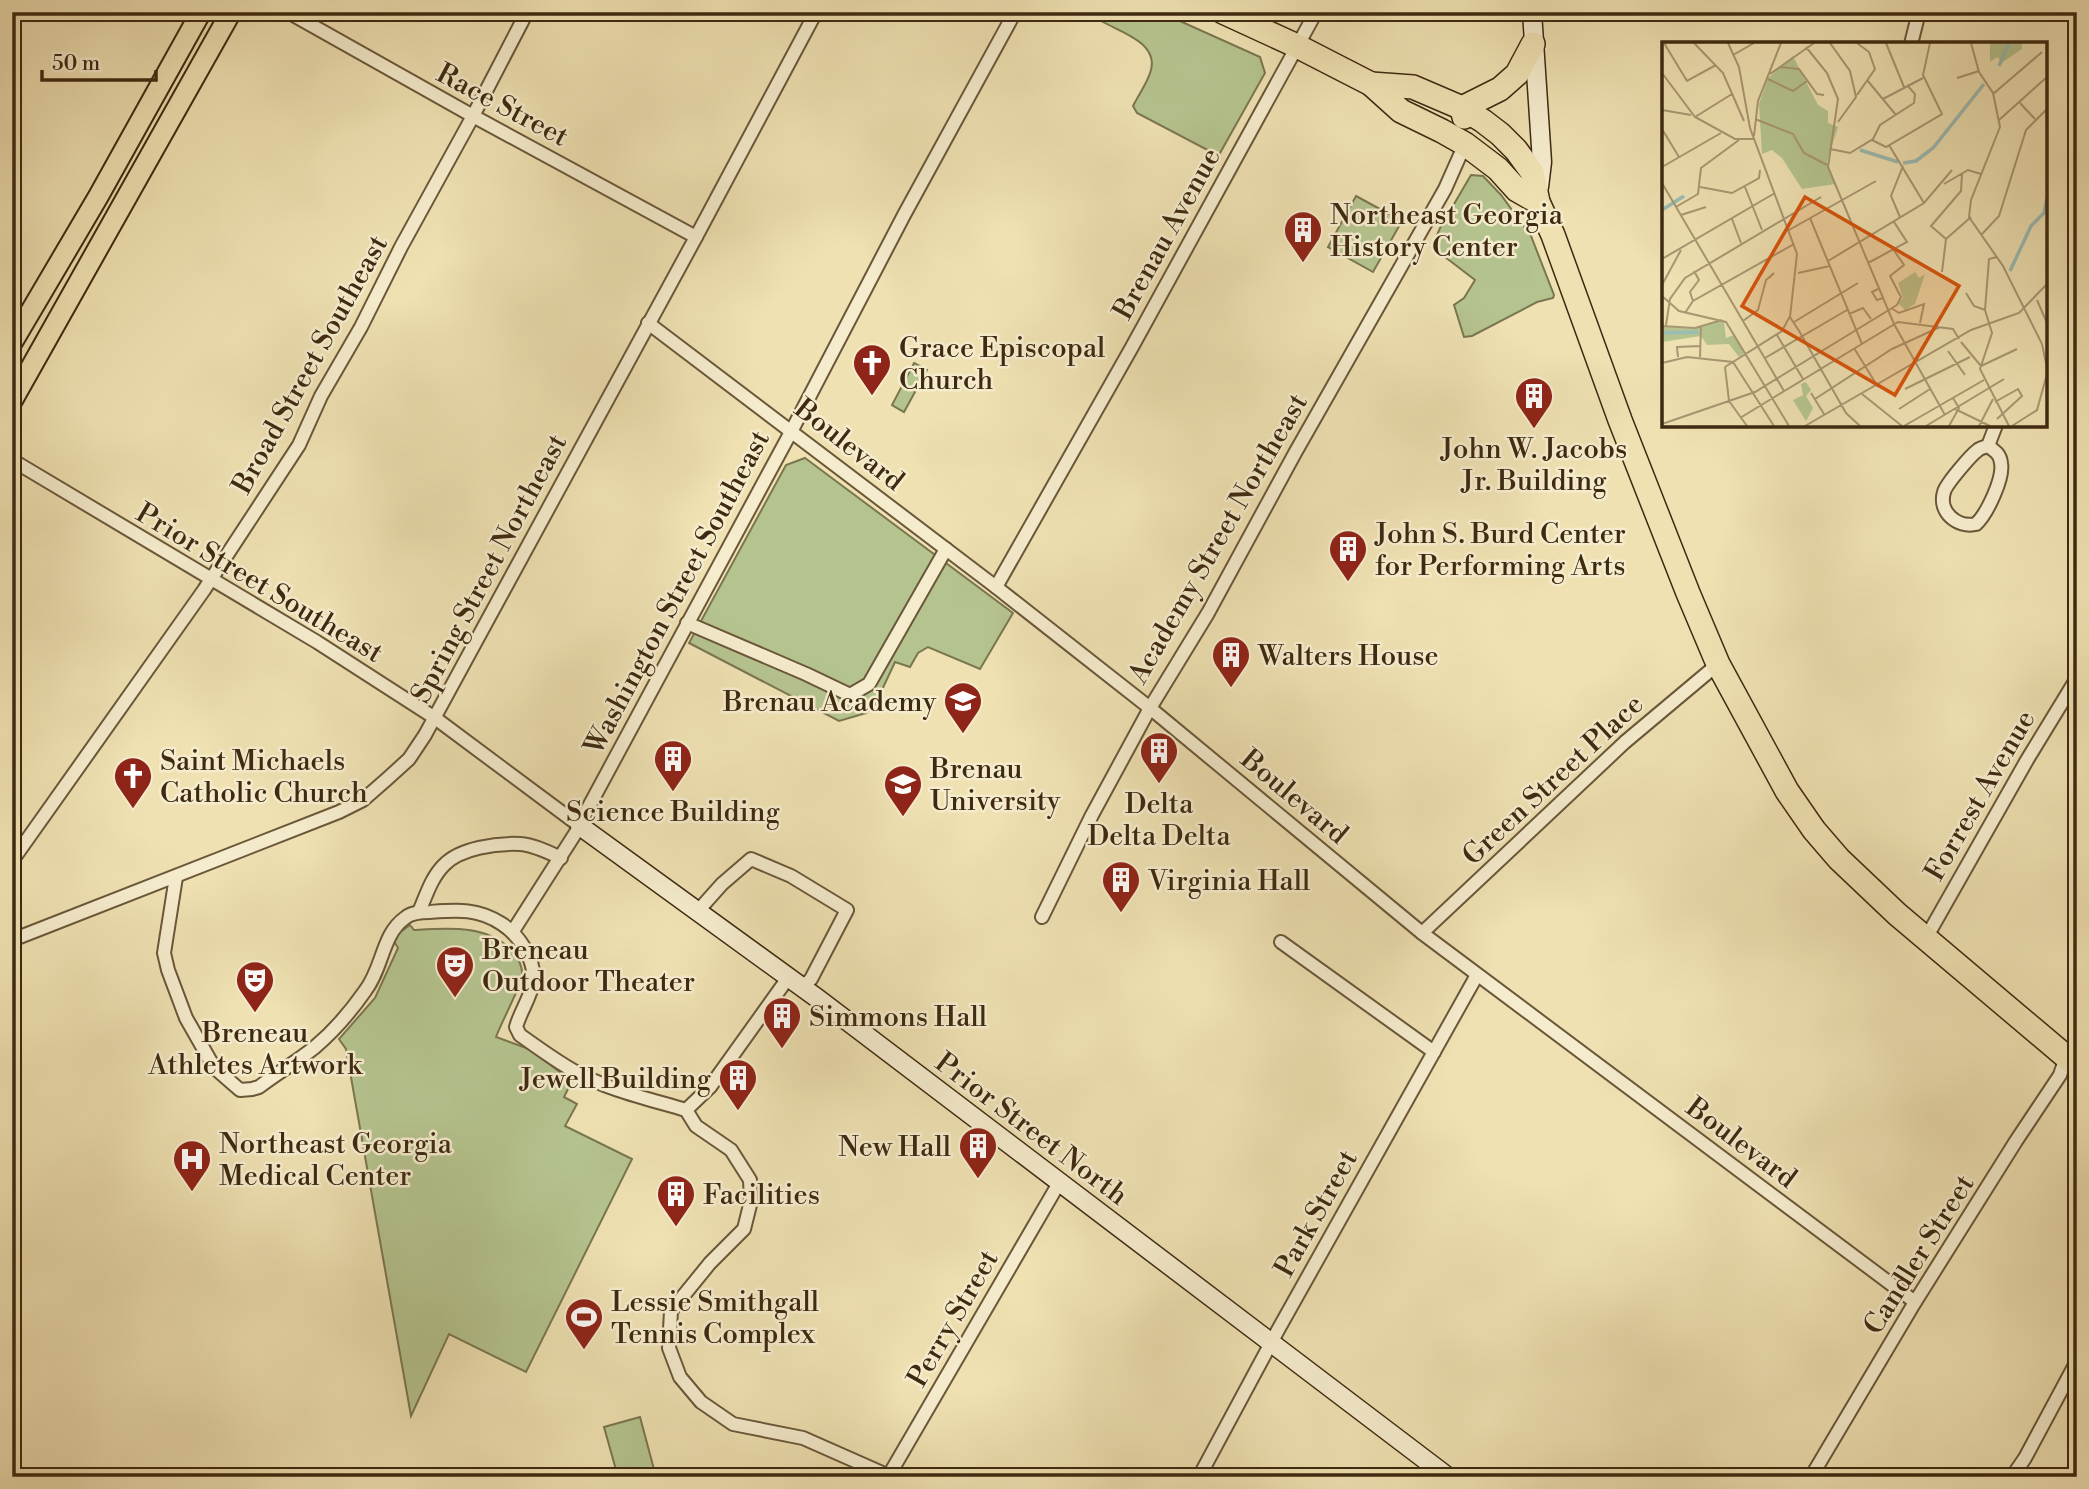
<svg xmlns="http://www.w3.org/2000/svg" width="2089" height="1489" viewBox="0 0 2089 1489" font-family="'Libre Bodoni',serif">
	<style>
		.green { fill: #b5c48f; stroke: #7a7650; stroke-width: 2 }
		.lines { fill: none; stroke-linecap: round; stroke-linejoin: round }
		.street-casing { stroke: #6a5739; stroke-width: 16 }
		.secondary-casing { stroke: #3e2911; stroke-width: 21 }
		.primary-casing { stroke: #3e2911; stroke-width: 23 }
		.highway-casing { stroke: #3e2911; stroke-width: 26 }
		.street { stroke: #f5eccd; stroke-width: 12 }
		.secondary { stroke: #f5eccd; stroke-width: 18 }
		.primary { stroke: #efe1b2; stroke-width: 19 }
		.highway { stroke: #efe1b2; stroke-width: 23 }
		.labels { text-anchor: middle; stroke-width: 5; stroke-linejoin: round; paint-order: stroke }
		.street-label { font-size: 28px; fill: #3e2911; stroke: #f5eccd }
		.poi-label { font-size: 28px; fill: #3e2911; stroke: #f5eccd; text-anchor: start }
		.inset-river { fill: none; stroke: #9bbcb3; stroke-width: 3.5 }
		.inset-road { fill: none; stroke: #a89772; stroke-width: 2 }
		.view { fill: #d7540c; fill-opacity: 0.15; stroke: #d7540c; stroke-width: 3.5 }
		.inset-edge { fill: none; stroke: #3e2911; stroke-width: 3.5 }
	</style>
	<rect width="100%" height="100%" fill="#efe1b2"/>
	<filter id="stains"><feTurbulence type="fractalNoise" baseFrequency=".00286" numOctaves="4"/><feColorMatrix values="0 0 0 0 .2 0 0 0 0 .09 0 0 0 0 .02 0 0 0 .5 -.17"/></filter>
	<radialGradient id="worn" r=".72"><stop offset=".6" stop-color="#630" stop-opacity="0"/><stop offset="1" stop-color="#630" stop-opacity=".3"/></radialGradient>
	<!-- green -->
	<g class="green">
		<path d="M1108,12H1160L1260,57L1265,73L1220,153L1215,154L1137,113L1133,106C1139,94 1148,82 1151,70C1158,43 1121,32 1103,22Z"/>
		<polygon points="1471,175 1483,176 1501,195 1531,236 1554,295 1553,298 1537,302 1472,336 1464,337 1454,305 1464,298 1475,280 1432,247 1440,228"/>
		<polygon points="1356,196 1402,221 1373,272 1328,247"/>
		<polygon points="914,363 927,370 904,412 892,405"/>
		<polygon points="805,458 1013,613 980,669 928,647 918,653 910,667 895,662 880,694 882,698 866,713 839,721 689,643 786,465"/>
		<path d="M410,925L414,930C447,928 488,924 512,951C518,957 523,967 522,976C520,988 501,1023 496,1037L529,1049L572,1081L564,1097L577,1104L565,1126L632,1159L526,1372L449,1334L411,1416L346,1049L339,1039L375,998L398,948L392,938Z"/>
		<polygon points="640,1417 655,1473 643,1477 618,1477 604,1427"/>
	</g>
	<g class="lines">
		<defs>
			<g id="street">
				<polyline points="288,12 473,116 696,237"/>
				<polyline points="1911,44 1919,12"/>
				<polyline points="648,323 996,587 1150,708 1422,933 1915,1302"/>
				<path d="M1988,446C1995,451 2000,454 2001,463C2004,478 1987,514 1976,524C1957,528 1938,512 1944,492C1946,484 1971,455 1978,450C1980,448 1985,447 1988,446Z"/>
				<polyline points="1988,446 1996,425"/>
				<polyline points="12,460 317,642 435,718 580,826"/>
				<polyline points="996,587 1132,347 1316,12"/>
				<polyline points="687,623 806,674 850,695 869,684 946,549"/>
				<polyline points="12,861 204,590 299,445 321,396 361,327 401,247 473,116 527,12"/>
				<path d="M176,877L164,953L168,970L186,1018L211,1062L217,1070L240,1090L252,1089L259,1087C277,1073 298,1061 315,1047C334,1031 351,1011 365,991C383,968 382,934 405,918C412,912 422,912 430,912C457,910 478,908 502,924C519,935 536,960 533,982C531,997 520,1012 516,1027L520,1035C537,1047 556,1061 574,1071C608,1090 649,1099 686,1110L696,1126L731,1150L750,1180L751,1201L744,1229L710,1263L671,1311L669,1348L680,1377L701,1402L733,1424L803,1438L889,1476"/>
				<path d="M419,912C426,896 431,878 444,865C460,848 497,843 520,844C534,845 548,852 561,858"/>
				<polyline points="697,912 722,884 751,859 791,876 847,910 811,979 802,988"/>
				<polyline points="1042,917 1092,815 1150,708 1208,613 1295,453 1445,189 1465,144"/>
				<polyline points="513,931 580,826 586,812 792,430 904,215 1015,12"/>
				<polyline points="1422,933 1625,742 1718,664"/>
				<polyline points="1926,938 2027,760 2077,678"/>
				<polyline points="12,940 339,812 363,800 387,779 409,759 425,735 696,237 816,12"/>
				<polyline points="1281,942 1434,1052"/>
				<polyline points="686,1110 710,1087 788,978"/>
				<polyline points="888,1477 1059,1183"/>
				<polyline points="1199,1477 1278,1330 1477,975"/>
				<polyline points="1811,1477 1915,1302 2016,1141 2060,1075 2066,1057"/>
				<polyline points="2012,1477 2025,1458 2077,1361"/>
			</g>
			<g id="secondary">
				<polyline points="1532,12 1542,162 1539,187"/>
				<polyline points="580,826 817,998 1448,1477"/>
			</g>
			<g id="primary">
				<polyline points="12,343 98,197 201,12"/>
				<polyline points="12,401 231,12"/>
			</g>
			<g id="highway">
				<polyline points="1223,12 1297,46 1371,84 1401,111 1442,131 1465,144 1498,169 1517,190 1538,202"/>
				<polyline points="1371,84 1413,87 1462,108 1483,121 1500,134 1516,150 1532,172 1538,202 1553,235 1620,420 1688,593 1718,664 1787,791 1814,830 1839,859 1897,914 2077,1066"/>
				<polyline points="1464,117 1462,108 1500,89 1517,74 1533,44"/>
			</g>
		</defs>
		<!-- street casing -->
		<use href="#street" class="street-casing"/>
		<!-- secondary casing -->
		<use href="#secondary" class="secondary-casing"/>
		<!-- primary casing -->
		<use href="#primary" class="primary-casing"/>
		<!-- highway casing -->
		<use href="#highway" class="highway-casing"/>
		<!-- street -->
		<use href="#street" class="street"/>
		<!-- secondary -->
		<use href="#secondary" class="secondary"/>
		<!-- primary -->
		<use href="#primary" class="primary"/>
		<!-- highway -->
		<use href="#highway" class="highway"/>
	</g>
	<!-- icons -->
	<defs>
		<symbol id="building-pin" viewBox="-11 -11 22 30"><path d="M0 17L-7.5 6A9.5 9.5 0 1 1 7.5 6Z" fill="#8f2418" stroke="#f5eccd"/><path d="M-4-6H4V6H1V3H-1V6H-4ZM-2.5-4.3h1.7v1.8h-1.7ZM.8-4.3h1.7v1.8H.8ZM-2.5-1h1.7V.8h-1.7ZM.8-1h1.7V.8H.8Z" fill="#fff"/></symbol>
		<symbol id="church-pin" viewBox="-11 -11 22 30"><path d="M0 17L-7.5 6A9.5 9.5 0 1 1 7.5 6Z" fill="#8f2418" stroke="#f5eccd"/><path d="M-1.2-6h2.4v3.5h3.3v2.4h-3.3V6h-2.4V-.1h-3.3v-2.4h3.3Z" fill="#fff"/></symbol>
		<symbol id="school-pin" viewBox="-11 -11 22 30"><path d="M0 17L-7.5 6A9.5 9.5 0 1 1 7.5 6Z" fill="#8f2418" stroke="#f5eccd"/><path d="M0-5L7-2L0 1L-7-2ZM-4 1L0 2.5L4 1V4Q0 6-4 4Z" fill="#fff"/></symbol>
		<symbol id="university-pin" viewBox="-11 -11 22 30"><path d="M0 17L-7.5 6A9.5 9.5 0 1 1 7.5 6Z" fill="#8f2418" stroke="#f5eccd"/><path d="M0-5L7-2L0 1L-7-2ZM-4 1L0 2.5L4 1V4Q0 6-4 4Z" fill="#fff"/></symbol>
		<symbol id="theatre-pin" viewBox="-11 -11 22 30"><path d="M0 17L-7.5 6A9.5 9.5 0 1 1 7.5 6Z" fill="#8f2418" stroke="#f5eccd"/><path d="M-5-5.5Q0-4 5-5.5V0Q5 5 0 6Q-5 5-5 0ZM-3.3-2.5H-1v1.5H-3.3ZM1-2.5H3.3v1.5H1ZM-2.8 1Q0 5.5 2.8 1Z" fill="#fff"/></symbol>
		<symbol id="hospital-pin" viewBox="-11 -11 22 30"><path d="M0 17L-7.5 6A9.5 9.5 0 1 1 7.5 6Z" fill="#8f2418" stroke="#f5eccd"/><path d="M-5-5h3v3.5h4V-5h3V5h-3V1.5h-4V5h-3Z" fill="#fff"/></symbol>
		<symbol id="stadium-pin" viewBox="-11 -11 22 30"><path d="M0 17L-7.5 6A9.5 9.5 0 1 1 7.5 6Z" fill="#8f2418" stroke="#f5eccd"/><path d="M0-5a6.5 5 0 1 0 0 10a6.5 5 0 1 0 0-10ZM-3.5-1.8h7v3.6h-7Z" fill="#fff"/></symbol>
	</defs>
	<g fill-rule="evenodd">
		<use href="#building-pin" x="1281" y="208" width="44" height="60"/>
		<use href="#church-pin" x="850" y="341" width="44" height="60"/>
		<use href="#building-pin" x="1512" y="374" width="44" height="60"/>
		<use href="#building-pin" x="1326" y="527" width="44" height="60"/>
		<use href="#building-pin" x="1209" y="633" width="44" height="60"/>
		<use href="#school-pin" x="941" y="679" width="44" height="60"/>
		<use href="#building-pin" x="1137" y="729" width="44" height="60"/>
		<use href="#building-pin" x="651" y="737" width="44" height="60"/>
		<use href="#church-pin" x="111" y="754" width="44" height="60"/>
		<use href="#university-pin" x="881" y="762" width="44" height="60"/>
		<use href="#building-pin" x="1099" y="858" width="44" height="60"/>
		<use href="#theatre-pin" x="433" y="943" width="44" height="60"/>
		<use href="#theatre-pin" x="233" y="958" width="44" height="60"/>
		<use href="#building-pin" x="760" y="994" width="44" height="60"/>
		<use href="#building-pin" x="716" y="1056" width="44" height="60"/>
		<use href="#building-pin" x="956" y="1124" width="44" height="60"/>
		<use href="#hospital-pin" x="170" y="1137" width="44" height="60"/>
		<use href="#building-pin" x="654" y="1172" width="44" height="60"/>
		<use href="#stadium-pin" x="562" y="1295" width="44" height="60"/>
	</g>
	<g class="labels">
		<!-- street labels -->
		<g class="street-label">
			<text transform="translate(503 104) rotate(28)" y="10">Race Street</text>
			<text transform="translate(1166 233) rotate(-61)" y="10">Brenau Avenue</text>
			<text transform="translate(309 364) rotate(-61)" y="10">Broad Street Southeast</text>
			<text transform="translate(850 444) rotate(38)" y="10">Boulevard</text>
			<text transform="translate(1217 538) rotate(-60)" y="10">Academy Street Northeast</text>
			<text transform="translate(488 568) rotate(-62)" y="10">Spring Street Northeast</text>
			<text transform="translate(260 582) rotate(31)" y="10">Prior Street Southeast</text>
			<text transform="translate(676 592) rotate(-62)" y="10">Washington Street Southeast</text>
			<text transform="translate(1552 779) rotate(-43)" y="10">Green Street Place</text>
			<text transform="translate(1979 795) rotate(-60)" y="10">Forrest Avenue</text>
			<text transform="translate(1295 796) rotate(40)" y="10">Boulevard</text>
			<text transform="translate(1032 1128) rotate(37)" y="10">Prior Street North</text>
			<text transform="translate(1742 1142) rotate(37)" y="10">Boulevard</text>
			<text transform="translate(1315 1213) rotate(-61)" y="10">Park Street</text>
			<text transform="translate(1918 1254) rotate(-58)" y="10">Candler Street</text>
			<text transform="translate(952 1318) rotate(-60)" y="10">Perry Street</text>
		</g>
		<!-- poi labels -->
		<g class="poi-label">
			<text x="1330" y="224">Northeast Georgia<tspan x="1330" dy="32">History Center</tspan></text>
			<text x="899" y="357">Grace Episcopal<tspan x="899" dy="32">Church</tspan></text>
			<text x="1534" y="458" text-anchor="middle">John W. Jacobs<tspan x="1534" dy="32">Jr. Building</tspan></text>
			<text x="1375" y="543">John S. Burd Center<tspan x="1375" dy="32">for Performing Arts</tspan></text>
			<text x="1258" y="665">Walters House</text>
			<text x="936" y="711" text-anchor="end">Brenau Academy</text>
			<text x="160" y="770">Saint Michaels<tspan x="160" dy="32">Catholic Church</tspan></text>
			<text x="930" y="778">Brenau<tspan x="930" dy="32">University</tspan></text>
			<text x="1159" y="813" text-anchor="middle">Delta<tspan x="1159" dy="32">Delta Delta</tspan></text>
			<text x="673" y="821" text-anchor="middle">Science Building</text>
			<text x="1148" y="890">Virginia Hall</text>
			<text x="482" y="959">Breneau<tspan x="482" dy="32">Outdoor Theater</tspan></text>
			<text x="809" y="1026">Simmons Hall</text>
			<text x="255" y="1042" text-anchor="middle">Breneau<tspan x="255" dy="32">Athletes Artwork</tspan></text>
			<text x="711" y="1088" text-anchor="end">Jewell Building</text>
			<text x="219" y="1153">Northeast Georgia<tspan x="219" dy="32">Medical Center</tspan></text>
			<text x="951" y="1156" text-anchor="end">New Hall</text>
			<text x="703" y="1204">Facilities</text>
			<text x="611" y="1311">Lessie Smithgall<tspan x="611" dy="32">Tennis Complex</tspan></text>
		</g>
	</g>
	<!-- overview -->
	<g transform="translate(1662 42)">
		<rect width="385" height="385" fill="#efe1b2"/>
		<path d="M328,1H360V7L341,20L335,15L328,20ZM131,14L156,63L166,69V81L176,85L165,119L173,142L140,147L120,116L110,108L100,112L97,62L106,36ZM253,230L257,236L263,232L253,262L243,268L236,261L241,256L236,241ZM56,279L62,280L64,296L72,293L82,311L77,315L67,302L45,303L39,294L0,300V284L33,286ZM144,340L149,348L144,354L151,366L144,379L131,358L141,353L139,342Z" fill="#b5c48f"/>
		<path class="inset-river" d="M337,24L347,1M198,108L236,120M241,121L254,119L271,106L322,42M0,168L22,154M348,229L369,184L382,171L385,155M0,291L36,290"/>
		<path class="inset-road" d="M2,1L25,39L54,23M32,1L61,31L82,79M66,1L77,25L88,86L135,212L128,275L137,289M168,1L188,29L194,55L176,80M195,1L207,10L213,27L195,53M224,1L242,45M309,1L317,30L331,51L338,85L309,158L307,175L341,224L380,302L385,326M144,5L165,31L176,57L166,125L232,282L283,373M71,13L92,1M118,25L137,27L155,52L162,53M0,31L33,75L73,97H92M108,32L152,1M295,36L317,29M106,37L131,49L145,39M205,38L234,73M331,52L380,10M221,57L261,36M358,61L373,77M0,68L29,73M33,75L70,52M93,77L131,92L142,111L165,123M337,78L385,35M0,87L17,115M92,94L96,59L119,1M210,98L224,105L280,72L261,33L268,1M227,103L262,161M168,107L188,111L211,97L218,83L252,61L253,52L245,43M0,125L59,91M0,141L122,349M282,142L306,128L319,132M38,145L70,151L97,136L98,128M83,145L100,188M14,165L36,152L39,126L77,98M19,173L44,165M238,175L229,154L241,124M148,176L200,302M70,177L79,201M127,188L214,139M320,192L337,174L364,88L385,67M284,197L269,184L299,149L300,132M231,207L242,223L228,234L239,255L235,263M335,215L327,217L323,268L330,291L318,327L347,384M0,217L113,151M166,219L262,161L290,128M206,221L245,200L232,180M280,230L284,197L309,175M136,231L168,224M0,243L19,208M216,247L210,250L215,258L221,256M304,251L312,264L323,268M0,254L17,269L64,280L127,384M375,258L385,281M31,259L28,250L37,238L32,229M229,266L237,271L262,262L258,281M23,271L31,259L132,202M187,272L201,266L209,277M81,279L96,268L104,238L112,231L107,236M132,280L196,241M4,283L8,257L23,236L159,155M0,284L33,286L60,278M136,287L184,371L198,384M115,293L141,337M299,300L319,324M192,306L216,345M286,309L303,333M16,315L15,305L39,304M38,315L39,284M103,316L185,268M0,321L25,315L71,320L112,384M319,324L355,307M63,325L120,289L128,274M63,325L67,359L85,384M243,347L308,315M149,351L162,372M200,352L240,384M153,357L230,307L278,285M333,360L356,347L360,354L335,377M237,367L268,347M293,367L328,384M78,376L236,280L291,287L297,297M0,382L93,350L235,263M143,384L309,288L357,271L385,242M242,384L322,338M264,384L342,337M287,384L297,366L291,356M317,384L331,357M350,384L375,368L385,332"/>
		<path class="view" d="M143,155L297,244L233,353L80,264Z"/>
		<rect width="385" height="385" class="inset-edge"/>
	</g>
	<!-- margin -->
	<rect width="2089" height="1489" fill="none" stroke="#efe1b2" stroke-width="42"/>
	<rect x="14" y="14" width="2061" height="1461" fill="none" stroke="#3e2911" stroke-width="3.5"/>
	<rect x="21" y="21" width="2047" height="1447" fill="none" stroke="#3e2911" stroke-width="2"/>
	<!-- scale -->
	<path d="M42 70v10h114v-10" fill="none" stroke="#3e2911" stroke-width="3.5"/>
	<text x="52" y="70" font-size="21" fill="#3e2911" stroke="#f5eccd" stroke-width="5" paint-order="stroke">50 m</text>
	<rect width="100%" height="100%" filter="url(#stains)"/>
	<rect width="100%" height="100%" fill="url(#worn)"/>
</svg>
